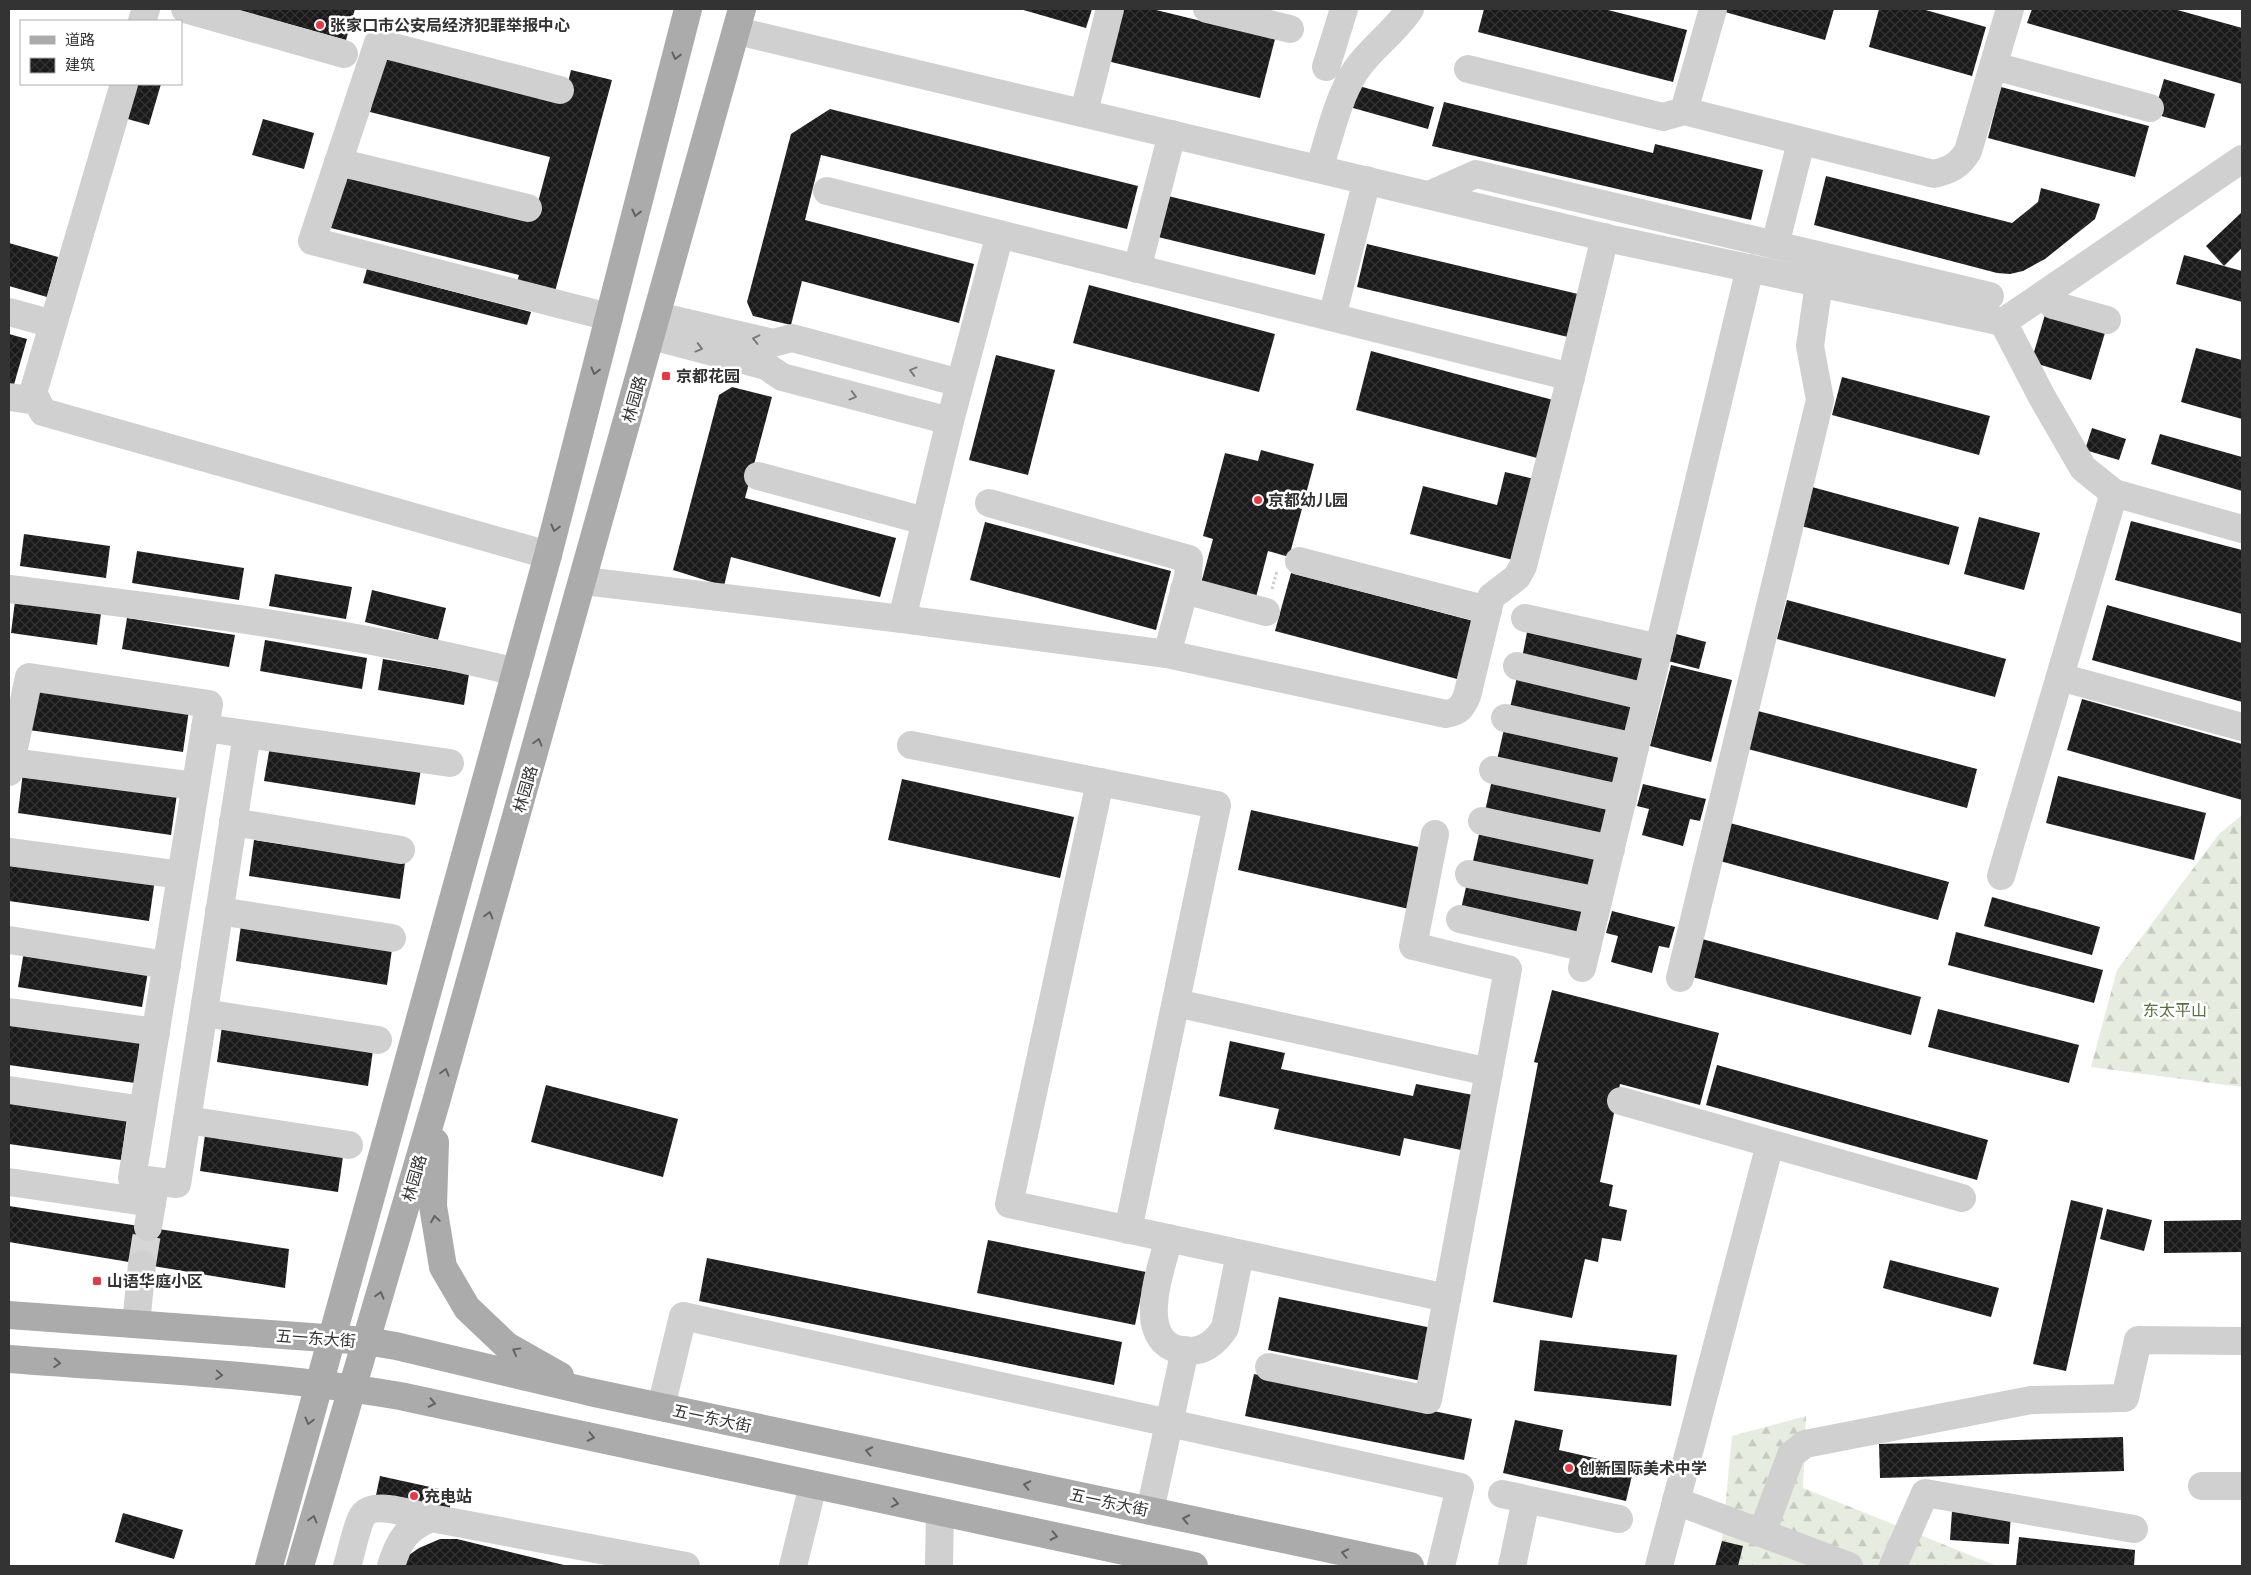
<svg xmlns="http://www.w3.org/2000/svg" width="2251" height="1575" viewBox="0 0 2251 1575" font-family="Karla,'Noto Sans SC',sans-serif">
	<style>
		.forest { fill: url(#forest-firs) }
		.building { fill: url(#building-cross-hatch) }
		.lines { fill: none; stroke-linecap: round; stroke-linejoin: round }
		.minor-tunnel { stroke: #d6d6d6; stroke-width: 28; stroke-dasharray: 28 14; stroke-linecap: butt }
		.path { stroke: #cdcdcd; stroke-width: 3; stroke-dasharray: 2.5 2.5; stroke-linecap: butt }
		.minor { stroke: #d0d0d0; stroke-width: 28 }
		.major { stroke: #ababab; stroke-width: 28 }
		.oneway { stroke: #636363 }
		.oneway2 { stroke: #7a7a7a }
		.poi-dot { fill: #e63946; stroke: #fff; stroke-width: 2 }
		.labels { text-anchor: middle; stroke-width: 5; stroke-linejoin: round; paint-order: stroke }
		.poi-label { font-size: 16px; font-weight: bold; fill: #333; stroke: #fff; text-anchor: start }
		.street-label { font-size: 16px; fill: #333; stroke: #fff }
		.park-label { font-size: 16px; fill: #56703f; stroke: #fff }
	</style>
	<defs>
		<pattern id="forest-firs" width="22" height="20" patternUnits="userSpaceOnUse" patternTransform="scale(1.25)"><rect width="22" height="20" fill="#e6ecdf"/><path d="M5 1l3.5 6h-7zM16 11l3.5 6h-7z" fill="#c6cbc0"/></pattern>
		<pattern id="building-cross-hatch" width="8" height="8" patternUnits="userSpaceOnUse" patternTransform="scale(1.25)"><rect width="8" height="8" fill="#1a1a1a"/><path d="M0 0l8 8M0 8l8-8" fill="none" stroke="#333"/></pattern>
	</defs>
	<rect width="100%" height="100%" fill="#fff"/>
	<!-- forest -->
	<g class="forest">
		<polygon points="2242,815 2242,1087 2091,1067 2117,970 2219,834"/>
		<polygon points="1806,1416 1803,1488 1997,1566 1738,1566 1743,1546 1722,1541 1732,1436"/>
	</g>
	<!-- building -->
	<g class="building">
		<polygon points="234,9 355,9 346,40"/>
		<polygon points="1020,9 1092,9 1086,28"/>
		<polygon points="1116,9 1152,9 1275,39 1260,98 1103,60"/>
		<polygon points="1484,9 1604,9 1687,30 1673,82 1478,32"/>
		<polygon points="1725,9 1834,9 1825,40 1725,12"/>
		<polygon points="1879,9 1922,9 1986,27 1972,76 1869,47"/>
		<polygon points="2032,9 2174,9 2242,28 2242,84 2027,23"/>
		<polygon points="383,58 563,103 571,70 612,80 553,299 515,290 519,275 327,227 340,173 533,221 550,157 370,112"/>
		<polygon points="2164,79 2215,94 2205,128 2154,114"/>
		<polygon points="134,84 161,84 149,125 124,118"/>
		<polygon points="1359,86 1434,107 1428,129 1353,108"/>
		<polygon points="2001,87 2149,126 2135,177 1988,138"/>
		<polygon points="1444,102 1653,153 1655,144 1763,170 1751,220 1432,146"/>
		<polygon points="830,109 1138,186 1127,229 821,155 805,220 974,264 959,323 802,281 791,325 753,316 747,302 791,134"/>
		<polygon points="263,119 314,133 304,169 252,155"/>
		<polygon points="1826,176 2012,223 2038,202 2041,188 2100,204 2095,219 2045,259 2023,271 2010,274 1997,273 1814,225"/>
		<polygon points="1168,196 1325,234 1315,275 1158,237"/>
		<polygon points="2242,212 2242,248 2224,266 2206,246"/>
		<polygon points="9,243 58,257 47,297 9,286"/>
		<polygon points="1367,244 1578,294 1568,337 1357,287"/>
		<polygon points="2184,255 2242,271 2242,302 2176,284"/>
		<polygon points="367,269 531,312 527,325 363,283"/>
		<polygon points="1089,285 1275,334 1259,392 1073,343"/>
		<polygon points="2047,308 2107,326 2091,380 2031,362"/>
		<polygon points="9,334 27,339 13,388 9,387"/>
		<polygon points="2196,348 2242,360 2242,419 2181,402"/>
		<polygon points="1371,351 1557,401 1541,459 1356,410"/>
		<polygon points="996,355 1055,370 1028,475 969,460"/>
		<polygon points="1842,377 1990,416 1979,455 1832,415"/>
		<polygon points="732,387 772,397 745,498 896,538 880,597 731,557 724,586 673,570 719,395"/>
		<polygon points="2092,428 2126,439 2119,460 2085,450"/>
		<polygon points="2160,434 2242,457 2242,491 2151,464"/>
		<polygon points="1261,450 1314,464 1289,557 1268,551 1255,601 1200,587 1213,539 1203,536 1225,453 1258,461"/>
		<polygon points="1505,472 1534,479 1513,560 1410,534 1423,486 1497,505"/>
		<polygon points="1812,487 1959,527 1949,565 1801,526"/>
		<polygon points="1979,517 2040,533 2024,590 1964,574"/>
		<polygon points="2131,521 2242,550 2242,614 2115,580"/>
		<polygon points="985,522 1171,571 1156,630 970,580"/>
		<polygon points="24,534 110,546 106,578 20,566"/>
		<polygon points="137,551 244,568 239,600 132,583"/>
		<polygon points="1291,573 1477,622 1461,680 1275,631"/>
		<polygon points="275,574 352,587 346,619 269,606"/>
		<polygon points="372,590 446,608 438,640 365,622"/>
		<polygon points="1787,600 2006,659 1995,697 1777,639"/>
		<polygon points="15,601 101,613 97,645 11,633"/>
		<polygon points="2107,605 2242,643 2242,702 2092,660"/>
		<polygon points="127,618 235,635 229,667 122,649"/>
		<polygon points="1528,627 1652,654 1646,685 1522,658"/>
		<polygon points="1676,634 1706,642 1699,669 1668,661"/>
		<polygon points="265,640 367,658 362,689 260,671"/>
		<polygon points="383,659 469,674 464,705 378,690"/>
		<polygon points="1671,665 1732,680 1711,762 1650,746"/>
		<polygon points="1517,677 1641,705 1634,735 1510,708"/>
		<polygon points="35,688 189,710 183,752 29,730"/>
		<polygon points="2082,699 2242,744 2242,800 2067,750"/>
		<polygon points="1758,711 1977,769 1967,808 1748,749"/>
		<polygon points="1504,729 1628,757 1621,787 1497,760"/>
		<polygon points="270,746 421,769 415,805 264,781"/>
		<polygon points="23,772 177,794 171,835 18,813"/>
		<polygon points="2058,776 2206,813 2194,860 2046,823"/>
		<polygon points="902,779 1074,817 1060,878 888,840"/>
		<polygon points="1492,780 1616,807 1609,838 1485,811"/>
		<polygon points="1643,784 1706,799 1700,821 1690,819 1683,846 1642,835 1649,809 1637,806"/>
		<polygon points="1251,810 1423,848 1409,909 1238,870"/>
		<polygon points="1730,823 1949,882 1938,920 1720,861"/>
		<polygon points="1480,830 1604,858 1597,889 1473,861"/>
		<polygon points="254,840 405,863 400,899 249,876"/>
		<polygon points="9,859 155,879 149,921 9,901"/>
		<polygon points="1467,883 1591,910 1584,941 1460,913"/>
		<polygon points="1992,897 2100,927 2092,955 1984,926"/>
		<polygon points="1612,911 1675,927 1669,948 1659,946 1652,973 1611,962 1618,936 1606,933"/>
		<polygon points="241,925 392,949 387,985 236,961"/>
		<polygon points="1956,932 2103,970 2094,1003 1948,965"/>
		<polygon points="1702,939 1921,997 1911,1035 1692,977"/>
		<polygon points="25,945 149,966 142,1007 18,987"/>
		<polygon points="1552,990 1719,1033 1700,1105 1620,1084 1600,1182 1613,1185 1609,1206 1627,1210 1621,1241 1602,1238 1598,1262 1585,1259 1572,1318 1493,1302 1538,1063 1534,1062"/>
		<polygon points="1938,1009 2079,1045 2069,1083 1928,1047"/>
		<polygon points="9,1022 140,1041 135,1083 9,1065"/>
		<polygon points="222,1026 373,1050 368,1086 217,1062"/>
		<polygon points="1230,1041 1285,1053 1281,1069 1413,1096 1416,1084 1473,1095 1461,1150 1404,1138 1400,1156 1274,1129 1279,1109 1219,1096"/>
		<polygon points="1717,1065 1988,1140 1977,1180 1706,1105"/>
		<polygon points="546,1085 678,1119 663,1177 531,1142"/>
		<polygon points="9,1101 127,1118 121,1160 9,1144"/>
		<polygon points="205,1135 343,1156 338,1192 200,1171"/>
		<polygon points="2071,1200 2103,1208 2066,1371 2033,1364"/>
		<polygon points="9,1206 289,1249 285,1288 9,1242"/>
		<polygon points="2107,1209 2152,1220 2144,1251 2100,1239"/>
		<polygon points="2242,1220 2242,1252 2164,1253 2164,1221"/>
		<polygon points="988,1240 1146,1272 1135,1325 977,1293"/>
		<polygon points="707,1258 1122,1342 1114,1385 699,1301"/>
		<polygon points="1890,1260 1999,1288 1991,1317 1883,1288"/>
		<polygon points="1279,1297 1437,1329 1427,1382 1268,1350"/>
		<polygon points="1540,1340 1677,1355 1671,1406 1534,1391"/>
		<polygon points="1254,1374 1472,1419 1464,1460 1245,1416"/>
		<polygon points="1515,1420 1563,1430 1559,1450 1634,1467 1626,1501 1503,1473"/>
		<polygon points="2123,1437 2124,1471 1880,1478 1879,1444"/>
		<polygon points="380,1476 453,1492 448,1516 375,1500"/>
		<polygon points="1952,1511 2011,1514 2009,1544 1950,1540"/>
		<polygon points="123,1513 183,1530 174,1559 115,1542"/>
		<polygon points="2019,1537 2135,1550 2134,1566 2016,1566"/>
		<polygon points="440,1539 457,1539 568,1566 404,1566 409,1555 419,1548"/>
		<polygon points="1722,1541 1743,1546 1738,1566 1715,1566"/>
	</g>
	<g class="lines">
		<!-- minor-tunnel -->
		<polyline class="minor-tunnel" points="142,1264 148,1227"/>
		<!-- path -->
		<polyline class="path" points="1272,589 1277,571"/>
		<!-- minor -->
		<g class="minor">
			<polyline points="185,9 344,54"/>
			<polyline points="1207,9 1290,29"/>
			<polyline points="142,21 146,9"/>
			<polyline points="737,31 1616,240 2003,322"/>
			<polyline points="1994,66 2150,108"/>
			<polyline points="1326,67 1344,9"/>
			<path d="M1468,69L1663,117L1684,111L1934,174C1950,170 1959,166 1968,151L2010,9"/>
			<polyline points="124,84 33,393 43,412 548,555"/>
			<polyline points="560,90 378,43 312,241 609,317"/>
			<polyline points="1684,111 1713,9"/>
			<polyline points="1084,112 1110,9"/>
			<polyline points="338,162 528,208"/>
			<path d="M1319,169C1330,136 1337,99 1356,70C1371,48 1395,32 1410,9"/>
			<polyline points="1429,195 1476,174 1990,296"/>
			<polyline points="1775,245 1801,142"/>
			<polyline points="1137,269 1172,134"/>
			<polyline points="2053,305 2107,320"/>
			<polyline points="9,312 53,324"/>
			<polyline points="657,316 773,343 792,338 960,383"/>
			<polyline points="1332,317 1367,180"/>
			<polyline points="652,336 766,366 782,377 950,421"/>
			<polyline points="1571,377 1605,237"/>
			<polyline points="9,397 37,401"/>
			<polyline points="758,476 925,521"/>
			<polyline points="2114,493 2242,529"/>
			<polyline points="989,503 1189,559 1188,577 1167,654"/>
			<polyline points="1299,561 1488,610"/>
			<path d="M584,581L902,619L1167,654L1446,714C1459,712 1462,707 1467,696L1491,597L1517,577L1523,566L1571,377L827,191"/>
			<path d="M9,589C179,610 349,630 516,672"/>
			<polyline points="1184,590 1266,612"/>
			<polyline points="1525,618 1659,648"/>
			<polyline points="902,619 950,421 1000,234"/>
			<polyline points="1517,666 1647,697"/>
			<polyline points="2060,677 2242,727"/>
			<polyline points="1505,718 1635,747"/>
			<polyline points="247,734 177,1184 132,1178 205,728 450,763"/>
			<polyline points="911,745 1217,805 1128,1230"/>
			<polyline points="11,762 195,786"/>
			<polyline points="1493,770 1623,799"/>
			<polyline points="9,772 29,677 209,704 205,728"/>
			<polyline points="1100,782 1009,1204 1447,1298 1508,969 1413,946 1435,834"/>
			<polyline points="1482,821 1611,849"/>
			<polyline points="233,822 401,850"/>
			<polyline points="9,852 181,875"/>
			<polyline points="1469,874 1598,901"/>
			<polyline points="2001,876 2114,493 2083,468 2042,397 2003,322 2242,159"/>
			<polyline points="219,911 392,938"/>
			<polyline points="1460,919 1587,948"/>
			<polyline points="9,940 167,965"/>
			<polyline points="1582,968 1750,268"/>
			<polyline points="1680,978 1820,400 1810,346 1819,283"/>
			<polyline points="1176,1003 1489,1072"/>
			<polyline points="9,1012 156,1032"/>
			<polyline points="204,1013 378,1040"/>
			<polyline points="9,1090 143,1110"/>
			<polyline points="1621,1101 1962,1198"/>
			<polyline points="187,1120 349,1145"/>
			<polyline points="9,1182 152,1203"/>
			<polyline points="148,1227 155,1185"/>
			<path d="M1169,1238C1161,1270 1131,1346 1187,1351C1204,1352 1216,1342 1225,1328L1240,1254"/>
			<polyline points="136,1324 142,1264"/>
			<polyline points="1269,1367 1428,1400 1447,1298"/>
			<polyline points="661,1407 683,1316 1460,1487 1441,1566"/>
			<polyline points="2202,1486 2242,1486"/>
			<polyline points="1502,1494 1619,1519"/>
			<polyline points="1676,1501 1849,1566"/>
			<polyline points="1150,1511 1185,1350"/>
			<polyline points="1762,1533 1791,1455 1805,1444 2031,1400 2125,1398 2138,1340 2242,1341"/>
			<path d="M347,1566C351,1555 357,1522 364,1514C376,1501 415,1515 431,1518"/>
			<path d="M391,1566C399,1540 406,1529 431,1518L686,1566"/>
			<polyline points="793,1566 813,1485"/>
			<polyline points="939,1566 940,1512"/>
			<polyline points="1512,1566 1526,1500"/>
			<polyline points="1659,1566 1770,1144"/>
			<polyline points="1893,1566 1925,1493 2134,1529"/>
		</g>
		<!-- major -->
		<g class="major">
			<polyline points="435,1142 433,1206 443,1267 467,1308 507,1346 560,1376"/>
			<polyline points="9,1315 366,1341 396,1346 590,1392 1410,1566"/>
			<path d="M9,1359C139,1369 271,1374 400,1396L1194,1566"/>
			<polyline points="269,1566 548,555 688,9"/>
			<polyline points="300,1566 436,1102 742,9"/>
		</g>
	</g>
	<!-- one-way arrows -->
	<defs><path id="oneway-chevron" d="M-2-3.5L2.5 0L-2 3.5" fill="none" stroke-width="1.6" stroke-linecap="round" stroke-linejoin="round" transform="scale(1.25)"/></defs>
	<g class="oneway">
		<use href="#oneway-chevron" transform="translate(676 56) rotate(104)"/>
		<use href="#oneway-chevron" transform="translate(636 213) rotate(104)"/>
		<use href="#oneway-chevron" transform="translate(595 371) rotate(104)"/>
		<use href="#oneway-chevron" transform="translate(555 528) rotate(104)"/>
		<use href="#oneway-chevron" transform="translate(538 742) rotate(-74)"/>
		<use href="#oneway-chevron" transform="translate(489 915) rotate(-74)"/>
		<use href="#oneway-chevron" transform="translate(445 1072) rotate(-74)"/>
		<use href="#oneway-chevron" transform="translate(435 1219) rotate(-99)"/>
		<use href="#oneway-chevron" transform="translate(380 1295) rotate(-74)"/>
		<use href="#oneway-chevron" transform="translate(516 1351) rotate(-151)"/>
		<use href="#oneway-chevron" transform="translate(57 1363) rotate(4)"/>
		<use href="#oneway-chevron" transform="translate(219 1375) rotate(4)"/>
		<use href="#oneway-chevron" transform="translate(432 1403) rotate(12)"/>
		<use href="#oneway-chevron" transform="translate(309 1421) rotate(105)"/>
		<use href="#oneway-chevron" transform="translate(591 1437) rotate(12)"/>
		<use href="#oneway-chevron" transform="translate(869 1451) rotate(-168)"/>
		<use href="#oneway-chevron" transform="translate(1027 1485) rotate(-168)"/>
		<use href="#oneway-chevron" transform="translate(895 1503) rotate(12)"/>
		<use href="#oneway-chevron" transform="translate(313 1519) rotate(-74)"/>
		<use href="#oneway-chevron" transform="translate(1186 1519) rotate(-168)"/>
		<use href="#oneway-chevron" transform="translate(1054 1536) rotate(12)"/>
		<use href="#oneway-chevron" transform="translate(1345 1553) rotate(-168)"/>
	</g>
	<g class="oneway2">
		<use href="#oneway-chevron" transform="translate(756 339) rotate(-167)"/>
		<use href="#oneway-chevron" transform="translate(699 348) rotate(15)"/>
		<use href="#oneway-chevron" transform="translate(913 371) rotate(-165)"/>
		<use href="#oneway-chevron" transform="translate(853 396) rotate(15)"/>
	</g>
	<!-- markers -->
	<g class="poi-dot">
		<circle cx="320" cy="25" r="5"/>
		<rect x="661" y="371" width="10" height="10" rx="2.5"/>
		<circle cx="1258" cy="500" r="5"/>
		<rect x="92" y="1276" width="10" height="10" rx="2.5"/>
		<circle cx="1569" cy="1468" r="5"/>
		<circle cx="414" cy="1496" r="5"/>
	</g>
	<g class="labels">
		<!-- poi labels -->
		<g class="poi-label">
			<text x="330" y="31">张家口市公安局经济犯罪举报中心</text>
			<text x="676" y="382">京都花园</text>
			<text x="1268" y="506">京都幼儿园</text>
			<text x="107" y="1287">山语华庭小区</text>
			<text x="1579" y="1474">创新国际美术中学</text>
			<text x="424" y="1502">充电站</text>
		</g>
		<!-- street labels -->
		<g class="street-label">
			<text transform="translate(634 399) rotate(-74)" y="6">林园路</text>
			<text transform="translate(525 789) rotate(-74)" y="6">林园路</text>
			<text transform="translate(414 1178) rotate(-74)" y="6">林园路</text>
			<text transform="translate(316 1338) rotate(4)" y="6">五一东大街</text>
			<text transform="translate(712 1418) rotate(12)" y="6">五一东大街</text>
			<text transform="translate(1109 1502) rotate(12)" y="6">五一东大街</text>
		</g>
		<!-- park labels -->
		<g class="park-label">
			<text x="2175" y="1016">东太平山</text>
		</g>
	</g>
	<!-- border -->
	<rect width="2251" height="1575" fill="none" stroke="#333333" stroke-width="20"/>
	<!-- legend -->
	<rect x="20" y="20" width="162" height="65" fill="#ffffff" stroke="#adadad"/>
	<rect x="30" y="36" width="25" height="8" fill="#ababab" stroke="#adadad"/>
	<text x="65" y="45" font-size="15" fill="#333333">道路</text>
	<rect x="30" y="58" width="25" height="15" fill="url(#building-cross-hatch)" stroke="#adadad"/>
	<text x="65" y="70" font-size="15" fill="#333333">建筑</text>
</svg>
